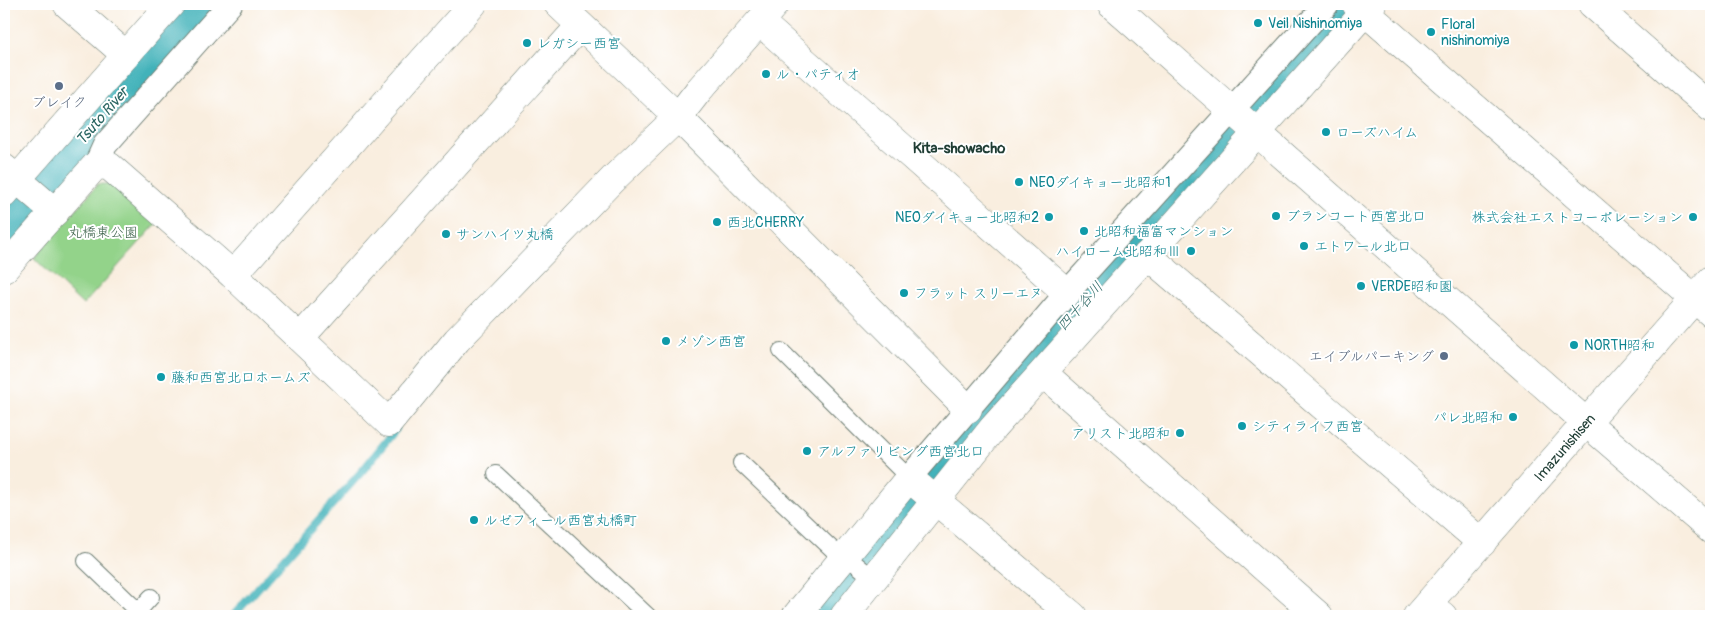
<svg xmlns="http://www.w3.org/2000/svg" width="1715" height="620" viewBox="0 0 1715 620" font-family="Pangolin,'Klee One',sans-serif">
	<style>
		.green { fill: #93d38a; stroke: #59885f }
		.lines { fill: none; stroke-linecap: round; stroke-linejoin: round }
		.stream { stroke: #42b2ba; stroke-width: 8 }
		.river { stroke: #42b2ba; stroke-width: 48 }
		.service-casing { stroke: #6b7b70; stroke-width: 18 }
		.pedestrian-casing { stroke: #6b7b70; stroke-width: 26 }
		.minor-casing { stroke: #6b7b70; stroke-width: 29 }
		.tertiary-casing { stroke: #6b7b70; stroke-width: 29 }
		.service { stroke: #fff; stroke-width: 16 }
		.pedestrian { stroke: #fff; stroke-width: 24 }
		.minor { stroke: #fff; stroke-width: 28 }
		.tertiary { stroke: #fff; stroke-width: 28 }
		.culture-dot { fill: #0f9aa8; stroke: #fff; stroke-width: 2 }
		.service-dot { fill: #5c6f8a; stroke: #fff; stroke-width: 2 }
		.labels { text-anchor: middle; stroke-width: 4; stroke-linejoin: round; paint-order: stroke }
		.culture-label { font-size: 14px; fill: #0d838f; stroke: #fff; text-anchor: start }
		.service-label { font-size: 14px; fill: #4e5e75; stroke: #fff }
		.park-label { font-size: 14px; fill: #3c624a; stroke: #fff }
		.street-label { font-size: 14px; fill: #1f3d34; stroke: #fff }
		.water-label { font-size: 15px; font-style: italic; fill: #2b6663; stroke: #fff }
		.neighbourhood-label { font-size: 15px; font-weight: bold; fill: #1f3d34; stroke: #fff }
	</style>
	<rect width="100%" height="100%" fill="#fff"/>
	<filter id="ink" filterUnits="userSpaceOnUse"><feTurbulence type="fractalNoise" baseFrequency=".02" numOctaves="2"/><feDisplacementMap in="SourceGraphic" scale="10" xChannelSelector="R" yChannelSelector="G"/><feConvolveMatrix kernelMatrix="1 2 1 2 8 2 1 2 1" color-interpolation-filters="sRGB"/></filter>
	<filter id="wash" filterUnits="userSpaceOnUse"><feTurbulence type="fractalNoise" baseFrequency=".0096" numOctaves="4" result="noise"/><feDisplacementMap in="SourceGraphic" scale="20" xChannelSelector="R" yChannelSelector="G"/><feGaussianBlur stdDeviation="1.12" result="paint"/><feColorMatrix in="noise" values="0 0 0 0 0 0 0 0 0 0 0 0 0 0 0 0 0 1.4 0 .05"/><feComposite in="paint" operator="in"/></filter>
	<g filter="url(#wash)">
		<rect width="100%" height="100%" fill="#f9eedf"/>
		<!-- green -->
		<polygon class="green" points="98,184 113,184 158,222 83,305 34,258"/>
		<g class="lines">
			<!-- stream -->
			<polyline class="stream" points="233,616 363,470 396,429"/>
			<!-- river -->
			<g class="river">
				<polyline points="4,228 199,4"/>
				<polyline points="821,616 987,411 1350,4"/>
			</g>
		</g>
	</g>
	<g filter="url(#ink)">
		<g class="lines">
			<defs>
				<g id="service">
					<polyline points="781,351 909,478"/>
					<polyline points="741,463 832,549 846,556 874,579"/>
					<polyline points="496,474 648,616"/>
					<polyline points="86,561 138,611"/>
					<polyline points="134,616 151,597"/>
				</g>
				<g id="pedestrian">
					<polyline points="96,165 105,145 230,4"/>
					<polyline points="909,478 1067,293 1327,4"/>
				</g>
				<g id="minor">
					<polyline points="67,4 126,55"/>
					<polyline points="558,4 678,117 968,409"/>
					<polyline points="1111,4 1587,423 1711,530"/>
					<polyline points="1356,4 1711,313"/>
					<polyline points="1592,4 1711,108"/>
					<polyline points="760,22 1067,293"/>
					<polyline points="4,168 55,212"/>
					<polyline points="4,194 171,4"/>
					<polyline points="1147,255 1482,543"/>
					<polyline points="4,269 96,165 109,166 233,275 389,423 457,340 613,179 678,117 699,90 775,4"/>
					<polyline points="233,275 473,4"/>
					<polyline points="300,338 580,26"/>
					<polyline points="1043,373 1319,616"/>
					<polyline points="1428,604 1443,616"/>
					<polyline points="796,616 909,478 1073,616"/>
					<polyline points="844,616 993,428 1372,4"/>
				</g>
				<g id="tertiary">
					<path id="s1" d="M1417,616L1711,280"/>
				</g>
			</defs>
			<!-- service casing -->
			<use href="#service" class="service-casing"/>
			<!-- pedestrian casing -->
			<use href="#pedestrian" class="pedestrian-casing"/>
			<!-- minor casing -->
			<use href="#minor" class="minor-casing"/>
			<!-- tertiary casing -->
			<use href="#tertiary" class="tertiary-casing"/>
			<!-- service -->
			<use href="#service" class="service"/>
			<!-- pedestrian -->
			<use href="#pedestrian" class="pedestrian"/>
			<!-- minor -->
			<use href="#minor" class="minor"/>
			<!-- tertiary -->
			<use href="#tertiary" class="tertiary"/>
		</g>
	</g>
	<!-- markers -->
	<g class="culture-dot">
		<circle cx="1258" cy="23" r="5"/>
		<circle cx="1431" cy="32" r="5"/>
		<circle cx="527" cy="43" r="5"/>
		<circle cx="766" cy="74" r="5"/>
		<circle cx="1326" cy="132" r="5"/>
		<circle cx="1019" cy="182" r="5"/>
		<circle cx="1276" cy="216" r="5"/>
		<circle cx="1049" cy="217" r="5"/>
		<circle cx="1693" cy="217" r="5"/>
		<circle cx="717" cy="222" r="5"/>
		<circle cx="1084" cy="231" r="5"/>
		<circle cx="446" cy="234" r="5"/>
		<circle cx="1304" cy="246" r="5"/>
		<circle cx="1191" cy="251" r="5"/>
		<circle cx="1361" cy="286" r="5"/>
		<circle cx="904" cy="293" r="5"/>
		<circle cx="666" cy="341" r="5"/>
		<circle cx="1574" cy="345" r="5"/>
		<circle cx="161" cy="377" r="5"/>
		<circle cx="1513" cy="417" r="5"/>
		<circle cx="1242" cy="426" r="5"/>
		<circle cx="1180" cy="433" r="5"/>
		<circle cx="807" cy="451" r="5"/>
		<circle cx="474" cy="520" r="5"/>
	</g>
	<g class="service-dot">
		<circle cx="59" cy="86" r="5"/>
		<circle cx="1444" cy="356" r="5"/>
	</g>
	<g class="labels">
		<!-- culture labels -->
		<g class="culture-label">
			<text x="1268" y="28">Veil Nishinomiya</text>
			<text x="1441" y="29">Floral<tspan x="1441" dy="16">nishinomiya</tspan></text>
			<text x="537" y="48">レガシー西宮</text>
			<text x="776" y="79">ル・パティオ</text>
			<text x="1336" y="137">ローズハイム</text>
			<text x="1029" y="187">NEOダイキョー北昭和1</text>
			<text x="1286" y="221">ブランコート西宮北口</text>
			<text x="1039" y="222" text-anchor="end">NEOダイキョー北昭和2</text>
			<text x="1683" y="222" text-anchor="end">株式会社エストコーポレーション</text>
			<text x="727" y="227">西北CHERRY</text>
			<text x="1094" y="236">北昭和福富マンション</text>
			<text x="456" y="239">サンハイツ丸橋</text>
			<text x="1314" y="251">エトワール北口</text>
			<text x="1181" y="256" text-anchor="end">ハイローム北昭和Ⅲ</text>
			<text x="1371" y="291">VERDE昭和園</text>
			<text x="914" y="298">フラット スリーエヌ</text>
			<text x="676" y="346">メゾン西宮</text>
			<text x="1584" y="350">NORTH昭和</text>
			<text x="171" y="382">藤和西宮北口ホームズ</text>
			<text x="1503" y="422" text-anchor="end">パレ北昭和</text>
			<text x="1252" y="431">シティライフ西宮</text>
			<text x="1170" y="438" text-anchor="end">アリスト北昭和</text>
			<text x="817" y="456">アルファリビング西宮北口</text>
			<text x="484" y="525">ルゼフィール西宮丸橋町</text>
		</g>
		<!-- service labels -->
		<g class="service-label">
			<text x="59" y="107">ブレイク</text>
			<text x="1434" y="361" text-anchor="end">エイブルパーキング</text>
		</g>
		<!-- park labels -->
		<g class="park-label">
			<text x="103" y="237">丸橋東公園</text>
		</g>
		<!-- street labels -->
		<g class="street-label">
			<text dy="5" stroke="none"><textPath href="#s1" startOffset="224">Imazunishisen</textPath></text>
		</g>
		<!-- water labels -->
		<g class="water-label">
			<text transform="translate(102 116) rotate(-49)" y="5">Tsuto River</text>
			<text transform="translate(1080 306) rotate(-48)" y="5">四十谷川</text>
		</g>
		<!-- neighbourhood labels -->
		<g class="neighbourhood-label">
			<text x="959" y="153">Kita-showacho</text>
		</g>
	</g>
	<!-- margin -->
	<rect width="1715" height="620" fill="none" stroke="#fff" stroke-width="20"/>
</svg>
